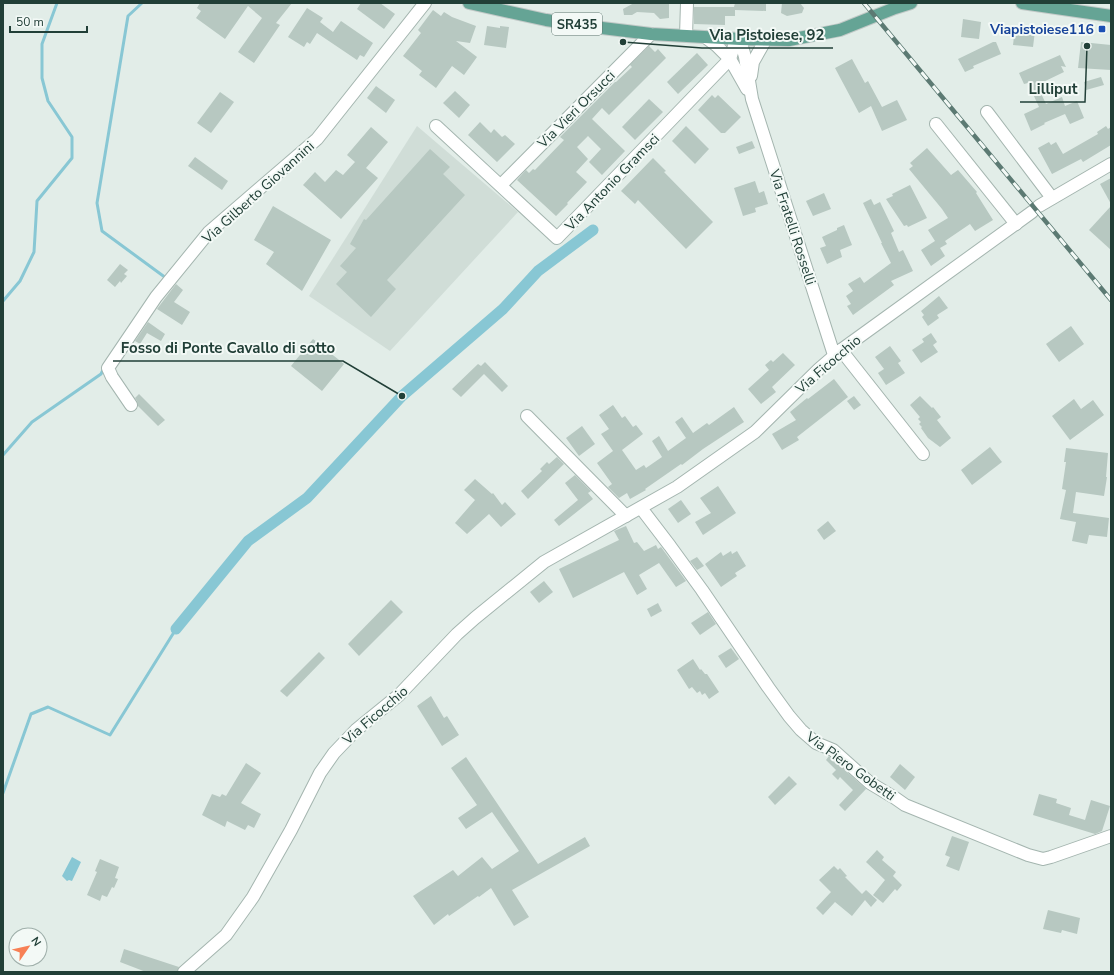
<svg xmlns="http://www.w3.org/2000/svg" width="1114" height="975" viewBox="0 0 1114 975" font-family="'Nunito Sans',sans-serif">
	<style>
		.built { fill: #d0ddd7 }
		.water { fill: #88c7d4 }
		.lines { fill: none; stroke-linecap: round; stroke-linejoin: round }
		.stream { stroke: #88c7d4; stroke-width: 3 }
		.canal { stroke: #88c7d4; stroke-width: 11 }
		.building { fill: #b7c8c1 }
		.minor-casing { stroke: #a4b5af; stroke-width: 14 }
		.major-casing { stroke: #c1c9c7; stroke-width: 14 }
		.minor { stroke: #fff; stroke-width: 12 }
		.major { stroke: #65a495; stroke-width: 12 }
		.rail-casing { stroke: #5c7a73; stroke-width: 4.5 }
		.rail { stroke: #f3f9f6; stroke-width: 3; stroke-dasharray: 9; stroke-linecap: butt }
		.transit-dot { fill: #1a4fb4; stroke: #f3f9f6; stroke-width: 1.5 }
		.labels { text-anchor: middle; stroke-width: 4; stroke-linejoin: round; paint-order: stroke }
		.shield { fill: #f3f9f6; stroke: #607770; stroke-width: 1 }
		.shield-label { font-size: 13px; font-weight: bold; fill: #213f37 }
		.transit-label { font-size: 14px; font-weight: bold; fill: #164399; stroke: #f3f9f6; text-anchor: end }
		.street-label { font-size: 14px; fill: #213f37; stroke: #f3f9f6 }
		.leader { fill: none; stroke: #213f37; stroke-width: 1.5 }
		.callout-dot { fill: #213f37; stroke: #f3f9f6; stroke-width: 1.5 }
		.callout-label { font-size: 15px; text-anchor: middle; font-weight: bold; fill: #213f37; stroke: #f3f9f6; stroke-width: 4; stroke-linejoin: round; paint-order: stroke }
	</style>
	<rect width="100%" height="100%" fill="#e2ede8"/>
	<!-- built -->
	<polygon class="built" points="417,126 518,212 390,351 309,296"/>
	<!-- water -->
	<polygon class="water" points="72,857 81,862 72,881 69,880 67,881 62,876"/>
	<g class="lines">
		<!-- stream -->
		<g class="stream">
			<polyline points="142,3 128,16 97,203 102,231 166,278 165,280"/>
			<polyline points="3,301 20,281 34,252 37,201 72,158 72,137 48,101 42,78 42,44 57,3"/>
			<polyline points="3,455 32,422 101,374 104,368"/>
			<polyline points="3,793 31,714 48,707 110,735 176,629"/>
		</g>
		<!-- canal -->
		<polyline class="canal" points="176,629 248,541 307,498 402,396 503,309 538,271 593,230"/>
	</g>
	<!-- building -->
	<g class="building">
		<polygon points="200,3 292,3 276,23 280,25 254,63 238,52 262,18 248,6 225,39 196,18 201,11 197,8"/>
		<polygon points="361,3 380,3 395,14 384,29 357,9"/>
		<polygon points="634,3 669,3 669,18 660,19 654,13 637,12 632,15 624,15 623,9"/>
		<polygon points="735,3 766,3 766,11 735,10 735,16 725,16 725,25 694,24 694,7 734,7"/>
		<polygon points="782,3 800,3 804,8 802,13 787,16 781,13"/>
		<polygon points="307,8 323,18 320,22 333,32 341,21 373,43 364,57 360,55 357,60 317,33 310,44 307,42 304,47 288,37"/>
		<polygon points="433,10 441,16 444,12 452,17 476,26 470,43 456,41 477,57 464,75 452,66 436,88 419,75 422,71 403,56 421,33 418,30"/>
		<polygon points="963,19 981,22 979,39 961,37"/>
		<polygon points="487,26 500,28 500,26 509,27 506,48 484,45"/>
		<polygon points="1015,28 1035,31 1033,47 1013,45"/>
		<polygon points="993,42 996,42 1001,54 973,66 974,68 965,72 958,59"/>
		<polygon points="1081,42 1111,45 1111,70 1078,68"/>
		<polygon points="649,46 655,52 658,49 666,58 609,115 602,108 592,119 625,151 602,175 589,162 601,149 588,136 577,147 588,159 576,172 587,182 567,203 568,204 556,216 517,180 526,170 529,173 533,169 535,170 564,140 560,137 615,82 616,82 632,67 630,65"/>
		<polygon points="697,53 708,65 678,94 667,82"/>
		<polygon points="1060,55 1066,67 1061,66 1064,72 1037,85 1046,104 1062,97 1065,106 1077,101 1084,118 1070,124 1065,114 1044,123 1045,124 1031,131 1024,114 1039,107 1028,83 1024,84 1019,73"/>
		<polygon points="852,59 865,83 868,81 882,107 897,100 907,120 882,131 871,106 859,113 835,68"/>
		<polygon points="1101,77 1104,85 1086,90 1084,82"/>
		<polygon points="376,86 395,100 386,113 367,98"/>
		<polygon points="455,91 470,105 459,118 443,103"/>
		<polygon points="220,92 234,102 211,133 197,123"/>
		<polygon points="712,95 715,98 718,95 741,117 725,133 721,133 698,110"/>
		<polygon points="649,99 663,112 635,140 622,127"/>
		<polygon points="480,122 491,133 494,129 502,137 505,135 515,144 497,162 468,135"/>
		<polygon points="686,126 709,149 695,164 672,141"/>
		<polygon points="1106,126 1108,129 1111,127 1111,145 1083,162 1081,159 1052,174 1038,148 1049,142 1051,145 1056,142 1063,154 1098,134 1097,132"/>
		<polygon points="371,127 388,142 366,168 378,178 341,219 303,185 315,172 325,182 336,170 343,175 355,162 347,155"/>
		<polygon points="752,141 755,148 739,154 736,147"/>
		<polygon points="927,148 951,175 958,170 977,192 976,193 993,220 975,231 970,224 945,241 947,244 940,248 945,256 931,266 921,250 935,241 928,230 948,218 942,209 909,169 913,166 910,163"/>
		<polygon points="430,149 450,167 443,174 465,195 387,280 396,289 371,317 336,284 347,272 340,266 356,248 350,244 364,219 366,220"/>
		<polygon points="195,157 228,181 222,190 188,166"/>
		<polygon points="653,158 666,171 664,172 713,222 686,249 638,200 635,204 621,191"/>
		<polygon points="1111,178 1111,204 1100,184"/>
		<polygon points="755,181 759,193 764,191 768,204 755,208 756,212 743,216 734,188"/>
		<polygon points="910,185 927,218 908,227 907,225 904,226 886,199 893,196 892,194"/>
		<polygon points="824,193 831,209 813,216 806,201"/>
		<polygon points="871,199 874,205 880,202 894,231 891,233 899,252 903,250 913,271 891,281 894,285 853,315 847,306 851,304 846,296 853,291 848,284 860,277 864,283 891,263 881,243 882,243 863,203"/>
		<polygon points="273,206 331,240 302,291 266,264 274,252 254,240"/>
		<polygon points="1111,206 1111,250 1089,230"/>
		<polygon points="844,225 852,245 840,250 842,257 827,264 820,248 826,246 822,237 837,230 837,228"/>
		<polygon points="120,264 128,270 124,274 127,276 121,283 120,281 115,287 107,280"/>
		<polygon points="176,284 183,290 174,302 190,312 182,325 157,309"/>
		<polygon points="939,296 948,308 937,315 939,318 928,326 922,317 924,315 921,311"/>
		<polygon points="148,322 165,334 161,341 147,333 140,344 135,341"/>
		<polygon points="1071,326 1084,344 1059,362 1046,344"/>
		<polygon points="931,333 937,342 933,345 938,352 921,363 912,350 924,342 922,339"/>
		<polygon points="313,339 344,364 322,391 291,366"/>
		<polygon points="890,346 901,361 898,363 905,373 886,385 878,373 884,369 875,357"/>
		<polygon points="783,353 795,365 772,387 776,392 761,404 748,389 769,370 765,365 771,360 773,362"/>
		<polygon points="485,362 508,386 502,392 484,374 461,397 452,389 478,364 481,366"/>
		<polygon points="834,379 848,397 797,437 799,440 782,450 772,434 796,420 790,412 807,398 808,399"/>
		<polygon points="139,394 165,420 158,426 138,406 137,401 135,398"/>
		<polygon points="854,396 861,405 854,410 847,401"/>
		<polygon points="920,396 932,408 933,407 941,417 937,420 951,438 940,447 928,438 921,428 922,427 919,424 921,422 918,419 920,417 910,405"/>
		<polygon points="1074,399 1081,409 1093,400 1104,415 1070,440 1052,416"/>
		<polygon points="613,405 622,418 625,416 633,427 636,425 643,434 622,450 636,470 644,465 646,468 662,457 652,441 659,436 668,451 686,438 675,422 682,417 693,433 707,423 709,425 734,407 744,422 703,449 682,465 681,464 645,489 646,490 630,499 627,493 619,498 608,487 612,484 597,463 613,451 601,434 609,429 599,415"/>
		<polygon points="582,426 595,444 579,456 566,438"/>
		<polygon points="990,447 1002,462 972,485 961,470"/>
		<polygon points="1066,448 1108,453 1106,477 1107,477 1104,496 1076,492 1073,513 1109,518 1107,537 1089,535 1087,544 1072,541 1076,522 1060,519 1066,490 1062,489 1066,462 1064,462"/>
		<polygon points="557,457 564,464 528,499 521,491 542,471 540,469 547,462 549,464"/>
		<polygon points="575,475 591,491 588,493 593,499 559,526 554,520 578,500 565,483"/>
		<polygon points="475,479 492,494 493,493 502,505 505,502 516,514 501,527 489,514 467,534 455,523 475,500 464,490"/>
		<polygon points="718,486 736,513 703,535 695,522 711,513 700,498"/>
		<polygon points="681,500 691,514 678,523 668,509"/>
		<polygon points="828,521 836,531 824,540 817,530"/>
		<polygon points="626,526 634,543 637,542 644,551 656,545 658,549 661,547 686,581 676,587 659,563 639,575 647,589 637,595 624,572 573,598 559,569 619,540 614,531"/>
		<polygon points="731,551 732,554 737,551 746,566 735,573 737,576 721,587 705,564 721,552 723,556"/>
		<polygon points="697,557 704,566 697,570 690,561"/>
		<polygon points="544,581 553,592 539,603 530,592"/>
		<polygon points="391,600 403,612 359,656 348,644"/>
		<polygon points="658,603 662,611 651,617 647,609"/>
		<polygon points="708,612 716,624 700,635 691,623"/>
		<polygon points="731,648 739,659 726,668 718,656"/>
		<polygon points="319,652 325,658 287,697 280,691"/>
		<polygon points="693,659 700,670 701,669 705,674 707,674 719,692 709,699 705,693 702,695 700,691 697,693 692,687 689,689 677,670"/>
		<polygon points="431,696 444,718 447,716 459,735 442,746 417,706"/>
		<polygon points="829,756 866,789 845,811 839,805 853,790 840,777 838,780 832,774 836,770 826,760"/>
		<polygon points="466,757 538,864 585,837 590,846 512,890 529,917 514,926 491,888 479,897 478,896 449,916 448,914 434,925 413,896 453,870 458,876 482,857 492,869 519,851 492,812 466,829 458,818 477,805 451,768"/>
		<polygon points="246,763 261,773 241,803 261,814 254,828 248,825 245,830 227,821 225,827 202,815 212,794 220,797 222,794 226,796"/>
		<polygon points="900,764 915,777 905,790 890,777"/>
		<polygon points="789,776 797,784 775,805 768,797"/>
		<polygon points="1039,794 1057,799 1056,803 1071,808 1069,815 1085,820 1091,800 1110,806 1102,831 1095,834 1033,815"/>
		<polygon points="952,836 969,842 959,871 946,866 950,857 945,855"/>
		<polygon points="877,850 884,857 882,860 896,872 893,876 902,885 897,891 895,889 883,903 873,895 885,880 866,862"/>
		<polygon points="100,859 119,867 115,878 118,879 114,888 112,887 107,897 102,895 100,901 87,895 97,872 95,871"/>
		<polygon points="834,866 838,870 840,868 847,876 845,877 862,894 866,890 877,900 871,907 865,900 852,916 835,902 823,915 816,908 831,892 819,880"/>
		<polygon points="1048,910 1080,918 1077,934 1062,930 1061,933 1043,929"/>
		<polygon points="124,949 179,967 177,972 146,972 120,962"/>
	</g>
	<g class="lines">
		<defs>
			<g id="minor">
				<polyline points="686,36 687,3"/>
				<polyline points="705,37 717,46 730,59 747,89"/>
				<polyline points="740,39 745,57 752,99 834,355"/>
				<polyline points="751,76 753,62 766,39"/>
				<polyline points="987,112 1052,198"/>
				<polyline points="936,124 1016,224"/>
				<polyline points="436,126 557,238 730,59 734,46 740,39"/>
				<polyline points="501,185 651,34"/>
				<polyline points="1039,206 1111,164"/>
				<polyline points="841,350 923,454"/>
				<polyline points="131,405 112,377 108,368 156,297 209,232 317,139 425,3"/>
				<polyline points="527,416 626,516"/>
				<polyline points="641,508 670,546 702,590 768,687 789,716 801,730 816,743 833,750 870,783 895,798 905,805 1028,855 1043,859 1051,857 1111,836"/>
				<polyline points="184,972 226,935 253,897 291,830 320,773 334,753 356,730 399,695 457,634 475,618 544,562 677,487 755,432 819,369 841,350 1032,212"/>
			</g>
			<g id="major">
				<polyline points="469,3 546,20 594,27 651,34 740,39 789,40 840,30 895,8 911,3"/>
				<polyline points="1022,3 1111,16"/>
			</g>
		</defs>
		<!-- minor casing -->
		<use href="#minor" class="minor-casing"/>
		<!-- major casing -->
		<use href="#major" class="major-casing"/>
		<!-- minor -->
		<use href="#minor" class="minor"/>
		<!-- major -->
		<use href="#major" class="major"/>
		<defs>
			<polyline id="rail" points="864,3 1111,300"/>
		</defs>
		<!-- rail casing -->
		<use href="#rail" class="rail-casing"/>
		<!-- rail -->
		<use href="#rail" class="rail"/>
	</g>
	<!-- markers -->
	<rect class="transit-dot" x="1098" y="25" width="8" height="8" rx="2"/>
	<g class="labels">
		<!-- shield labels -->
		<rect class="shield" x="552" y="13" width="50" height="22" rx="3"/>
		<g class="shield-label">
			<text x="577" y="29">SR435</text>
		</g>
		<!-- transit labels -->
		<g class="transit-label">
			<text x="1094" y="34">Viapistoiese116</text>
		</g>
		<!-- street labels -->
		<g class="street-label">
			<text transform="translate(576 109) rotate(-45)" y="5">Via Vieri Orsucci</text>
			<text transform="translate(612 182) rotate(-46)" y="5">Via Antonio Gramsci</text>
			<text transform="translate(258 192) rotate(-42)" y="5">Via Gilberto Giovannini</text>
			<text transform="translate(793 227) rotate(72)" y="5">Via Fratelli Rosselli</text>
			<text transform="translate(828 364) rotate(-41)" y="5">Via Ficocchio</text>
			<text transform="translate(375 715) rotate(-41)" y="5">Via Ficocchio</text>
			<text transform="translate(851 766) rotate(36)" y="5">Via Piero Gobetti</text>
		</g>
	</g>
	<!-- callouts -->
	<path class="leader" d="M623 42L702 48H833M1087 46L1085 102H1020M402 396L343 361H113"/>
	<g class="callout-dot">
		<circle cx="623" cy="42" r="4"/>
		<circle cx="1087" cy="46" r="4"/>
		<circle cx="402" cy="396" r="4"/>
	</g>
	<g class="callout-label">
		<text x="767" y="40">Via Pistoiese, 92</text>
		<text x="1053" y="94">Lilliput</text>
		<text x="228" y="353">Fosso di Ponte Cavallo di sotto</text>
	</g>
	<!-- border -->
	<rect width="1114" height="975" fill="none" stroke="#213f37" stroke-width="8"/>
	<!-- north arrow -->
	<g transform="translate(28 947) rotate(56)"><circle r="19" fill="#f3f9f6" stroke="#9fafaa"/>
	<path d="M0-3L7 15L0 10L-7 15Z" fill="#f78056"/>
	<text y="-6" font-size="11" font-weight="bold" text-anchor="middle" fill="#213f37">N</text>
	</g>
	<!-- scale -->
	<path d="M10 26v6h77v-6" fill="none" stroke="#213f37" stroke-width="2"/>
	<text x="16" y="26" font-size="12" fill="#213f37" stroke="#f3f9f6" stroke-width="3" paint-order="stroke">50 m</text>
</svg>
